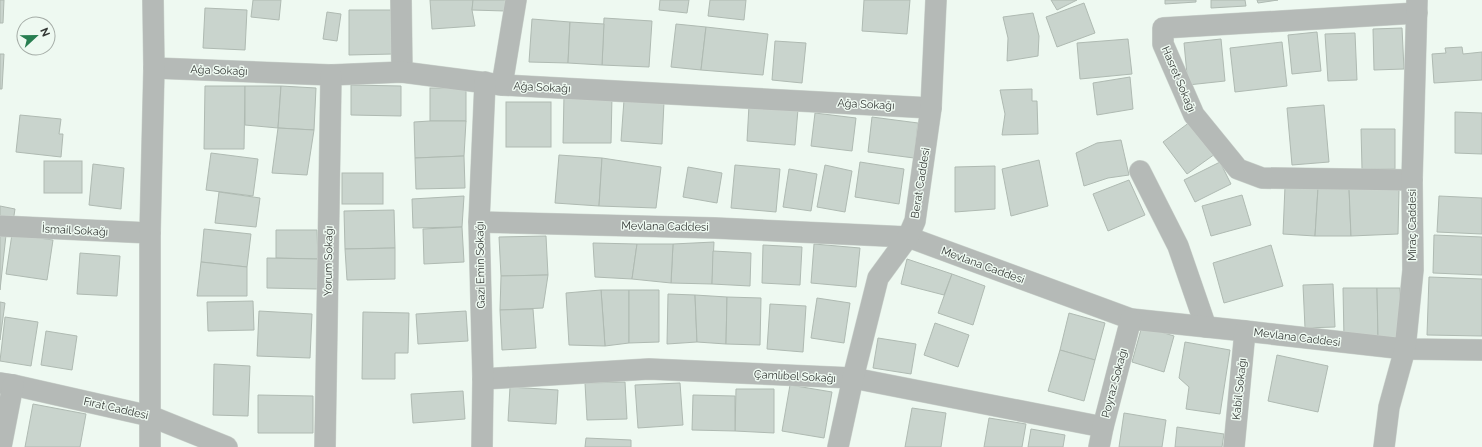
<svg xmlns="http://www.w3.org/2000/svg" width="1482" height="447" viewBox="0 0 1482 447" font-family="Raleway,sans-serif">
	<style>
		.building { fill: #c9d4cd; stroke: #afbab2 }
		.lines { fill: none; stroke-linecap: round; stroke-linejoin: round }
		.minor-casing { stroke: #cdd6cf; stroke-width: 22 }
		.minor { stroke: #b5bab7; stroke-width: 21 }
		.labels { text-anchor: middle; stroke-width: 3; stroke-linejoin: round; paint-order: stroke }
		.street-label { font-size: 11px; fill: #343835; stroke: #eef9f1 }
	</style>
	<rect width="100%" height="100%" fill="#eef9f1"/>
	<!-- building -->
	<g class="building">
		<polygon points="0,0 4,0 3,23 0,23"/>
		<polygon points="253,0 281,0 279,20 251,17"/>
		<polygon points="430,0 473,0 472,10 475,26 432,29"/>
		<polygon points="473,0 506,0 505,11 472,10"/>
		<polygon points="660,0 689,0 687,13 659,10"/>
		<polygon points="710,0 746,0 744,20 708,16"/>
		<polygon points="864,0 910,0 907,34 862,31"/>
		<polygon points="1051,0 1077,0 1057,10"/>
		<polygon points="1165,0 1196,0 1196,2 1165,4"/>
		<polygon points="1211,0 1245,0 1246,6 1211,8"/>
		<polygon points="1257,0 1278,0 1258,3"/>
		<polygon points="1084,3 1095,33 1057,47 1046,17"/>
		<polygon points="205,8 247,10 245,50 203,48"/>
		<polygon points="349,10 392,10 393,54 349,55"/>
		<polygon points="327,12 341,14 337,41 323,39"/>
		<polygon points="1033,13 1039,36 1038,56 1007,61 1008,38 1003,17"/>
		<polygon points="604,18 652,21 649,67 602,65"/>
		<polygon points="532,19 570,22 568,63 529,62"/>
		<polygon points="570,22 604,24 602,65 568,63"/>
		<polygon points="676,24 706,27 701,70 671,67"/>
		<polygon points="706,27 768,34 763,75 701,70"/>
		<polygon points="1402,28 1404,69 1374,70 1373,29"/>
		<polygon points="1317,32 1321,71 1292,74 1288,35"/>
		<polygon points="1355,33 1357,80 1328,81 1325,34"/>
		<polygon points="1128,39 1132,74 1080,79 1077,43"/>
		<polygon points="1221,39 1225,81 1188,85 1184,43"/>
		<polygon points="775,41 806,43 802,83 772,80"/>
		<polygon points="1282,42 1287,86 1235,92 1230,48"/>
		<polygon points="1462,47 1463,54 1482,52 1482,80 1434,83 1432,54 1446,53 1445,48"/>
		<polygon points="0,54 4,54 2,89 0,89"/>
		<polygon points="1130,77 1133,109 1097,115 1093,83"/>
		<polygon points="351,85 401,86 401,116 351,115"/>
		<polygon points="205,86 245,86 244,149 204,149"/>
		<polygon points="245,86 281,86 278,128 245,125"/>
		<polygon points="281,86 316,88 314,130 278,128"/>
		<rect x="430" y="88" width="36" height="33"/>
		<polygon points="1032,89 1032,101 1037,101 1038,134 1002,135 1005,114 1000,90"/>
		<polygon points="564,95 612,96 611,143 563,143"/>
		<polygon points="624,100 664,102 662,144 621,141"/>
		<rect x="506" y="102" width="45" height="45"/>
		<polygon points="749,105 798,109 795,145 747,141"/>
		<polygon points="1324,105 1329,162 1292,165 1287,108"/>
		<polygon points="1455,112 1482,113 1482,154 1455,153"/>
		<polygon points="815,113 856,118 852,151 811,146"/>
		<polygon points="20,115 61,119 59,134 63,134 61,157 16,152"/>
		<polygon points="872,117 918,123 914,158 868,152"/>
		<polygon points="430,121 466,121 464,156 415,158 414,122"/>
		<polygon points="1190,122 1215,154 1187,174 1163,142"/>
		<polygon points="278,128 314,130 307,175 272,173"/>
		<polygon points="1361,129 1395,129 1395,169 1362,169"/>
		<polygon points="1121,140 1129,175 1108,178 1084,186 1076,153 1097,143"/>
		<polygon points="211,153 258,159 253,196 206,190"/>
		<polygon points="559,155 602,158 599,206 555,203"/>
		<polygon points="464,156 465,188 416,189 415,158"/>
		<polygon points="602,158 661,167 656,208 599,206"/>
		<polygon points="1039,160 1048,206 1011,216 1002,169"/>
		<rect x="44" y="161" width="38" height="32"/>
		<polygon points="860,162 904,169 899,204 855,197"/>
		<polygon points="1220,162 1231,184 1195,202 1184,180"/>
		<polygon points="93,164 124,168 121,209 89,205"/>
		<polygon points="735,165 780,169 776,212 731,208"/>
		<polygon points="825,165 852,171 845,212 817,207"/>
		<polygon points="995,166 995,209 955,212 955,167"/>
		<polygon points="688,167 722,173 717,203 683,197"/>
		<polygon points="789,169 817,174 811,211 783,207"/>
		<rect x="342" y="173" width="41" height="31"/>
		<polygon points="1129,180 1145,215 1108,231 1093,194"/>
		<polygon points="1285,186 1318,188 1315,236 1283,234"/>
		<polygon points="1318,188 1349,188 1351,236 1315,236"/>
		<polygon points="1349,188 1399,190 1398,234 1351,236"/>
		<polygon points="219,192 260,198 256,227 215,223"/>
		<polygon points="1242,195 1251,225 1211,236 1202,206"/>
		<polygon points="464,196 462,227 413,228 412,199"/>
		<polygon points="1439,196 1482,198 1482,234 1437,232"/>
		<polygon points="0,206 15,209 13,222 0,220"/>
		<polygon points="394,210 395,248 345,249 344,211"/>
		<polygon points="462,227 464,262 424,264 423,229"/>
		<polygon points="204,229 251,234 247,267 201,262"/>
		<polygon points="276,230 317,230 318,259 276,258"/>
		<polygon points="12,234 53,240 47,280 6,274"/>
		<polygon points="0,235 6,235 0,290"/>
		<polygon points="1434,235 1482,237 1482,275 1433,273"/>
		<polygon points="546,236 548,275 501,276 499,237"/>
		<polygon points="714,242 712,284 671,283 673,244"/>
		<polygon points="593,243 637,244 632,279 595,277"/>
		<polygon points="637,244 673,244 671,283 632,279"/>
		<polygon points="814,244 860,248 856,287 811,283"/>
		<polygon points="763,245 802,247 800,285 762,283"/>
		<polygon points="1271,245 1283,286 1224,303 1213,263"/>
		<polygon points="395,248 395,279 347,280 345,249"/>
		<polygon points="713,251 751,253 750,286 712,284"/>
		<polygon points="80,253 120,256 117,296 77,294"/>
		<polygon points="267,258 318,259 318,289 267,288"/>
		<polygon points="907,259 952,274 944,295 901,284"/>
		<polygon points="201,262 247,267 247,296 197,296"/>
		<polygon points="952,274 985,286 973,325 938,313"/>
		<polygon points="548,275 543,308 500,310 501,276"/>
		<polygon points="1429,277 1482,279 1482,336 1427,335"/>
		<polygon points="1333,284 1335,327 1305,328 1303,285"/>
		<polygon points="1343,288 1377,288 1378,338 1344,339"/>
		<polygon points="1377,288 1400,288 1400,338 1378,338"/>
		<polygon points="601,290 629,290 629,343 605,346"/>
		<polygon points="601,290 605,346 569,345 566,293"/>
		<polygon points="629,290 659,290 659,342 629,343"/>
		<polygon points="668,294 695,295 697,342 667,344"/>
		<polygon points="695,295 727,297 726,344 697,342"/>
		<polygon points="727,297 761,298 760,345 726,344"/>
		<polygon points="817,298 850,303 844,343 811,338"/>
		<polygon points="253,301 254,330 208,331 207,302"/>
		<polygon points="0,302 5,303 0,340"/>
		<polygon points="770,304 806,306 803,352 767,349"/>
		<polygon points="533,309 536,348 502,350 500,310"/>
		<polygon points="259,311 312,314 310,358 257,356"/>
		<polygon points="466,311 468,341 418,344 416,314"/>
		<polygon points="363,312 409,313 408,353 395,353 395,379 362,379"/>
		<polygon points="1069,313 1105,323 1095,360 1060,350"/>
		<polygon points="5,317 38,322 31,366 0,361"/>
		<polygon points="935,323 969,335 958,367 924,355"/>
		<polygon points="1142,326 1174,336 1164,372 1132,362"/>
		<polygon points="46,331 77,336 72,370 41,365"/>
		<polygon points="878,338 916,344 911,374 873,368"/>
		<polygon points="1185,342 1230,350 1220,414 1186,409 1189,387 1179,378"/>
		<polygon points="1060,350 1095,360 1084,401 1048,391"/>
		<polygon points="1277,355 1328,366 1318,412 1268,401"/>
		<polygon points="214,364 250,366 248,416 213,415"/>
		<polygon points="625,382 627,419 587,420 585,383"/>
		<polygon points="680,383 683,425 638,428 635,385"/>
		<polygon points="790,385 832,392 824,438 782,431"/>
		<polygon points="510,387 558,390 556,424 508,421"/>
		<polygon points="736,389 774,389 774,433 735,431"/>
		<polygon points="463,391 465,419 413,423 411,394"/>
		<polygon points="258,395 313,396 313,433 258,433"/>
		<polygon points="693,395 735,396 735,431 692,430"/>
		<polygon points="33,404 86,414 80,447 25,447"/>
		<polygon points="912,408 946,413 941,447 905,447"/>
		<polygon points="1124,413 1166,420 1162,447 1119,447"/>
		<polygon points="989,418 1026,424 1022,447 984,447"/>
		<polygon points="1177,427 1224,434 1222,447 1175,447"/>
		<polygon points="1031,429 1065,435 1063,447 1028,447"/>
		<polygon points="586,438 631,440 631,447 585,447"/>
	</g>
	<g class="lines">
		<defs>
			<g id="minor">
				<polyline points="401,0 402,72"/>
				<polyline points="154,68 331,75 402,72 502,85 931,108"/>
				<polyline points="502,85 516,0"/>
				<polyline points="1140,171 1178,246 1206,327"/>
				<polyline points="1412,180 1262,178 1238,169 1194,115 1163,44 1163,28 1417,13"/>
				<polyline points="479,222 715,228 908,237 1131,319 1245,331 1405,349 1482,350"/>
				<polyline points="0,226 150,233"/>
				<polyline points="483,379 649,369 853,378 1103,427"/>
				<polyline points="0,383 13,385 150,416 227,447"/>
				<polyline points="1,447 13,385"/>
				<polyline points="150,447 150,233 154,68 153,0"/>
				<polyline points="325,447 331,75"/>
				<polyline points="482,447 483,379 479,222 485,82"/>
				<polyline points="838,447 853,378 878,278 908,237 915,221 931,108 936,0"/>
				<polyline points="1099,447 1103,427 1131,319"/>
				<polyline points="1234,447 1245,331"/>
				<polyline points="1384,447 1389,407 1405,349 1413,270 1412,180 1417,0"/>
			</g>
		</defs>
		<!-- minor casing -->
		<use href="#minor" class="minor-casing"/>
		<!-- minor -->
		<use href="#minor" class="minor"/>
	</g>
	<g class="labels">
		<!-- street labels -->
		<g class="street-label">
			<text transform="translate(219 70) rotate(2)" y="4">Ağa Sokağı</text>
			<text transform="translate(1179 79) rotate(67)" y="4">Hasret Sokağı</text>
			<text transform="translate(542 87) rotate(3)" y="4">Ağa Sokağı</text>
			<text transform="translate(866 104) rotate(3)" y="4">Ağa Sokağı</text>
			<text transform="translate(920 183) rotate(-81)" y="4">Berat Caddesi</text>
			<text transform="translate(1412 225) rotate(-90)" y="4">Miraç Caddesi</text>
			<text transform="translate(665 226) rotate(1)" y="4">Mevlana Caddesi</text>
			<text transform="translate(75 230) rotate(3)" y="4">İsmail Sokağı</text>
			<text transform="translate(328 261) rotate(-89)" y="4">Yorum Sokağı</text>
			<text transform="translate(480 265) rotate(-91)" y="4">Gazi Emin Sokağı</text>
			<text transform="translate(983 265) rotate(20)" y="4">Mevlana Caddesi</text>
			<text transform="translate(1297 337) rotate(7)" y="4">Mevlana Caddesi</text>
			<text transform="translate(795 376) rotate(3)" y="4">Çamlıbel Sokağı</text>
			<text transform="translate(1114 383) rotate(-75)" y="4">Poyraz Sokağı</text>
			<text transform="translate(1239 389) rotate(-84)" y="4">Kabil Sokağı</text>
			<text transform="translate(116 408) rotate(13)" y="4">Fırat Caddesi</text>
		</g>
	</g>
	<!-- north arrow -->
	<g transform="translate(36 36) rotate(68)"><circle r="19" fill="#eef9f1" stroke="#a4aca6"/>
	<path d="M0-3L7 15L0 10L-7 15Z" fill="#287e51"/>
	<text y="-6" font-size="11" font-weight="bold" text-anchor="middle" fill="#343835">N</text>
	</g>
</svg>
